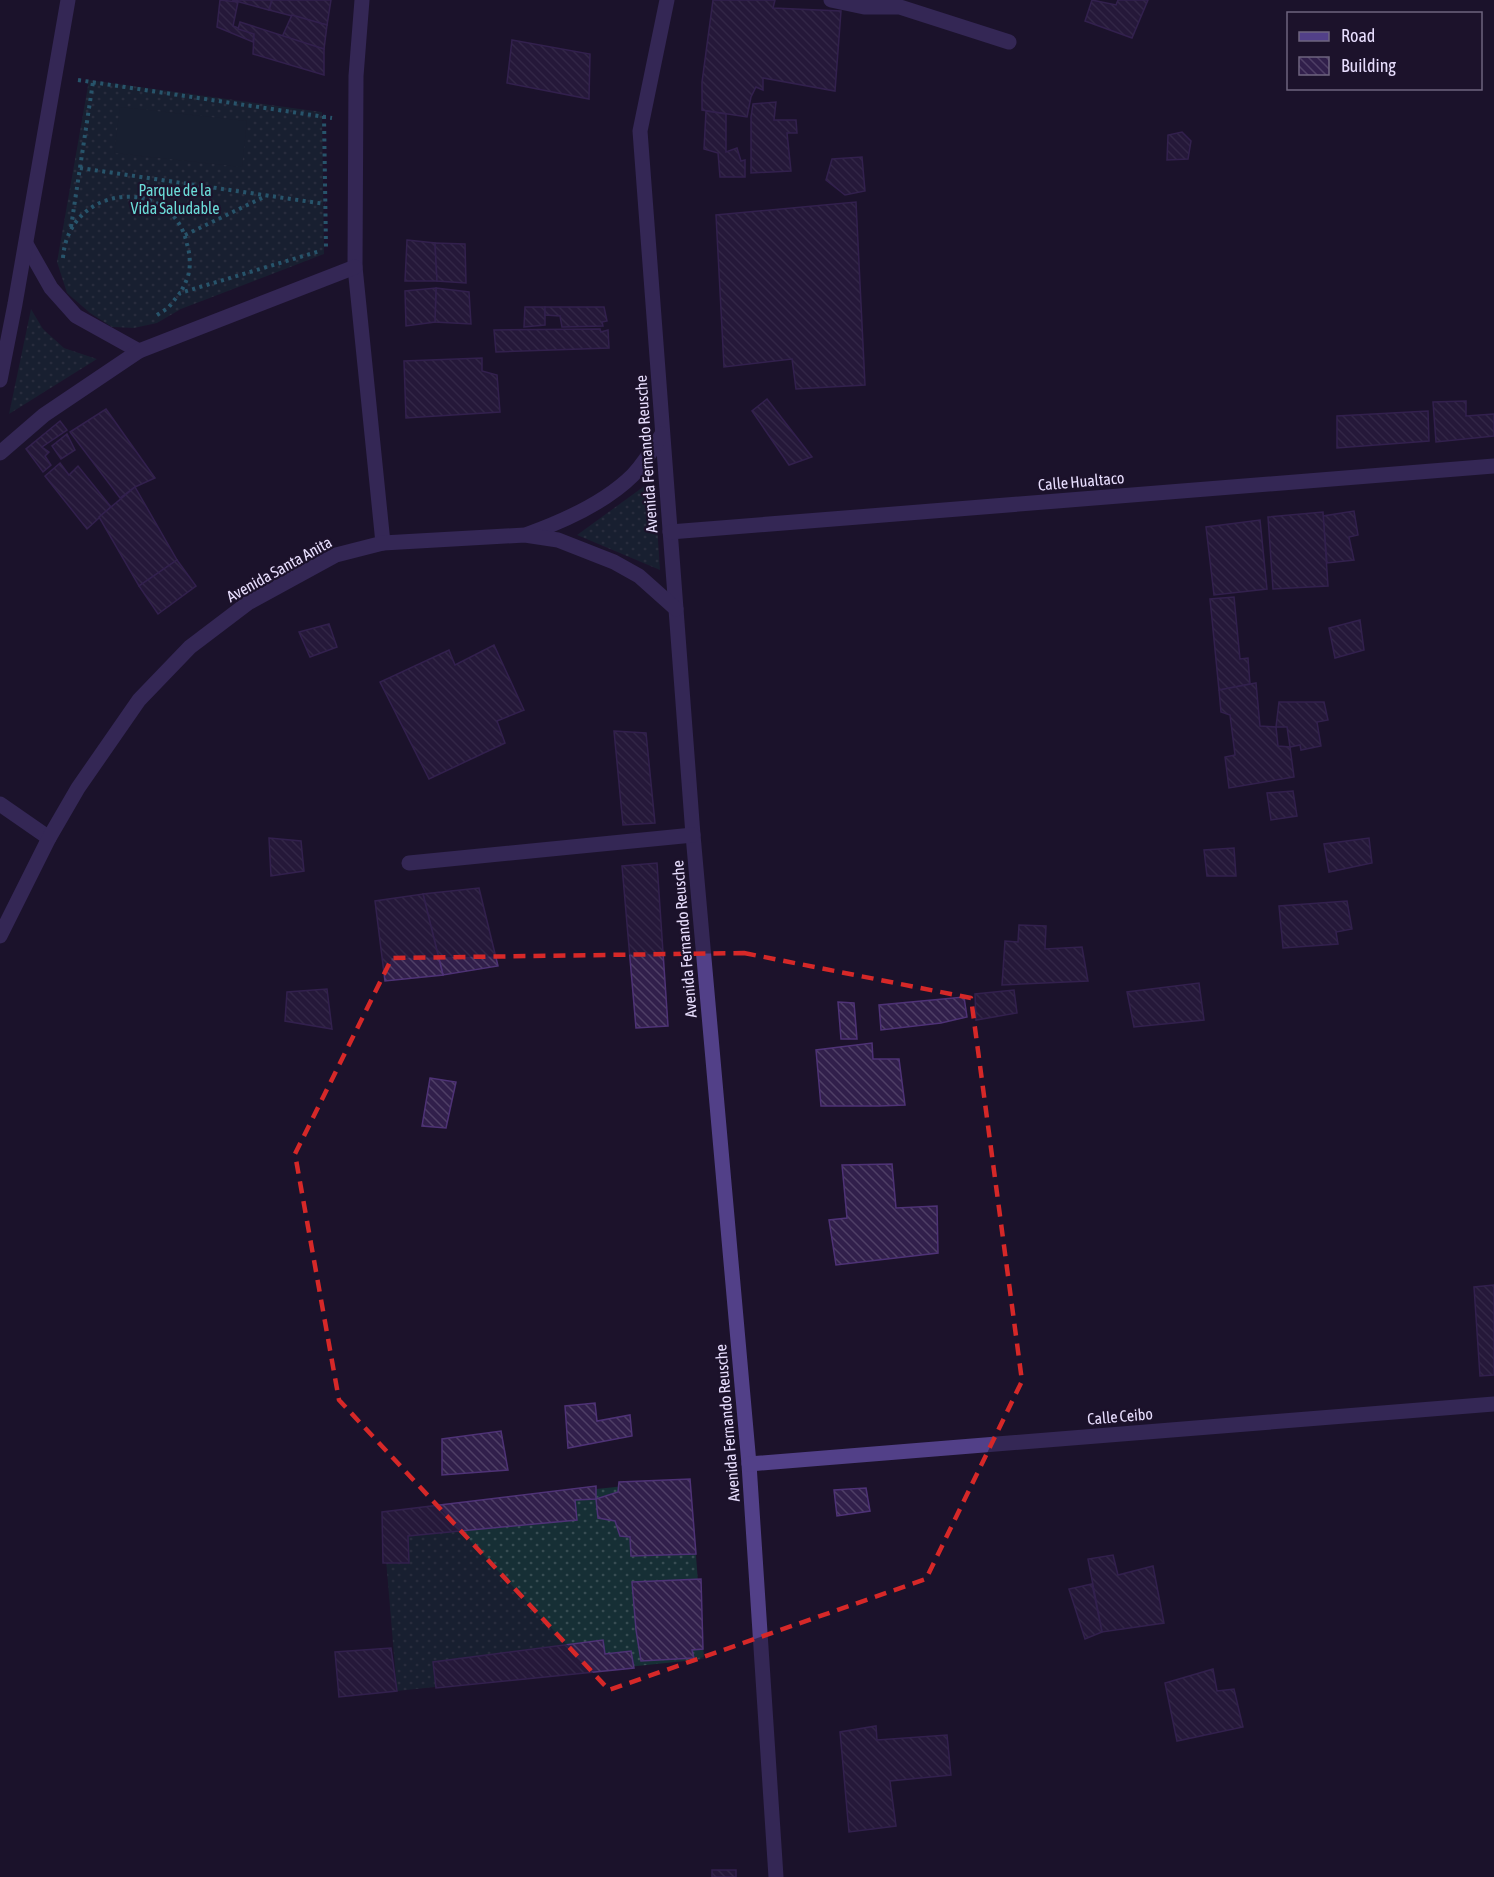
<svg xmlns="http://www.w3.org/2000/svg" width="1494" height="1877" viewBox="0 0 1494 1877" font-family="'Asap Condensed',sans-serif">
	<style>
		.grass { fill: url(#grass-dots) }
		.garden { fill: #162f35 }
		.building { fill: url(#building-back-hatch); stroke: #4e3276; stroke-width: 1.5 }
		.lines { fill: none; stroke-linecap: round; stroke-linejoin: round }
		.path { stroke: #37a5b9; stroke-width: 4; stroke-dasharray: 3 4.5; stroke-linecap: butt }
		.minor { stroke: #524088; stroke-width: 15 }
		.marked { fill: none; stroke: #d62828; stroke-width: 4.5; stroke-dasharray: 12 8; stroke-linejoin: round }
		.labels { text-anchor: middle; stroke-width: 4.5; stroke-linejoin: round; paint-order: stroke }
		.park-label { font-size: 16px; fill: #6bdcd8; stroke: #1c122b }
		.street-label { font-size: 16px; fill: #e8defe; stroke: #1c122b }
	</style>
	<defs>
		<pattern id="grass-dots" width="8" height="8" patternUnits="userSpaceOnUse" patternTransform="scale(1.5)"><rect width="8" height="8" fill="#162f35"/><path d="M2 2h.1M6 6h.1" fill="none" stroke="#384d53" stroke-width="1.8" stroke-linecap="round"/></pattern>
		<pattern id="building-back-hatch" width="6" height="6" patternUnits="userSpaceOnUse" patternTransform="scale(1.5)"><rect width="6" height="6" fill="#311f4b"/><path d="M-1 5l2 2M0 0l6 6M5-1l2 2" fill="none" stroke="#4f3f66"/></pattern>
	</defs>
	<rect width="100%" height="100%" fill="#1c122b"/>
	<!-- grass -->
	<g class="grass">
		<polygon points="89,80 322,112 324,254 181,309 157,323 134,328 112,327 90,313 67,293 57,262"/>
		<polygon points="31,309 43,329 64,348 97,359 9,414"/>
		<polygon points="654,479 660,570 577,535"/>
		<polygon points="690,1479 704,1659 397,1691 382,1512"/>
	</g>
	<!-- garden -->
	<polygon class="garden" points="120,107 247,121 242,167 114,153"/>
	<!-- building -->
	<g class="building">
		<polygon points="220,0 238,2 233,26 254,34 253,42 217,27"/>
		<polygon points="232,0 272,0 269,10"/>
		<polygon points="272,0 331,0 327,25 269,10"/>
		<polygon points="713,0 775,0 773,8 841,11 835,91 763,78 763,90 756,87 751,97 747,117 702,110 702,82"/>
		<polygon points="1092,0 1116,5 1118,0 1148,0 1132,38 1085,21"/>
		<polygon points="292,15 327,25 324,49 282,37"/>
		<polygon points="240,22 324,49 324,75 253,54 254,34 238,29"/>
		<polygon points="512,40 590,54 589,99 507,83"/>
		<polygon points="776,102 774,120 796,120 797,133 787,133 791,171 751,173 751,117 753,104"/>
		<polygon points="706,111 726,114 726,152 737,148 741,161 745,160 745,177 720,177 718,153 704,149"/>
		<polygon points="1182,132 1191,141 1188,159 1167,160 1168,135"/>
		<polygon points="862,157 865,191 845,195 826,180 832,159"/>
		<polygon points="856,202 865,385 796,389 792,359 724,367 716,215"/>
		<polygon points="407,240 435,243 437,281 405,281"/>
		<polygon points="435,243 465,244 466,283 437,281"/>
		<polygon points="436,288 469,292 471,324 435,322"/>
		<polygon points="436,288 435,322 406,326 405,291"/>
		<polygon points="525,307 545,307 545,325 524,327"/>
		<polygon points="545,307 604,307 607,321 602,322 603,326 562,327 560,316 545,315"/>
		<polygon points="600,329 601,332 608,330 609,348 496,352 494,330"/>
		<polygon points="482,358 482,371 497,375 500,412 406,418 404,361"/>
		<polygon points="767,399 812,457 789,465 752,411"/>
		<polygon points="1466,401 1466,416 1494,414 1494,436 1436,442 1433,402"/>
		<polygon points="106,409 155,478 135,487 120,498 70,432"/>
		<polygon points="1428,411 1429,441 1337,448 1337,416"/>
		<polygon points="60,421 67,430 42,447 49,452 45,456 51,465 43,472 26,449"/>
		<polygon points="67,434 75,450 61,459 52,446"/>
		<polygon points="60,463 69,475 78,466 111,507 87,529 45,476"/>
		<polygon points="135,487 177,560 139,586 99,517"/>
		<polygon points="1354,511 1358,535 1349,537 1354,560 1327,563 1323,516"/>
		<polygon points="1323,512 1328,586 1273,589 1268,517"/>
		<polygon points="1260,520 1267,589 1214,595 1206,527"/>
		<polygon points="177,560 196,586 158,614 139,586"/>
		<polygon points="1234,597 1240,659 1248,658 1250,684 1219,690 1210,599"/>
		<polygon points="1360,620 1364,650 1335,658 1329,628"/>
		<polygon points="329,624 337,647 310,657 299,632"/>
		<polygon points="494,645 524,710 497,721 505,743 429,779 380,682 449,650 455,665"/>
		<polygon points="1256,683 1260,726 1276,727 1278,746 1290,747 1294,777 1229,788 1225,757 1235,755 1230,715 1221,712 1219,690"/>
		<polygon points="1279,702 1324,702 1328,720 1317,722 1321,746 1301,750 1300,745 1290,747 1287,727 1276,727"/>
		<polygon points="614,731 646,733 655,823 623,825"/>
		<polygon points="1293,791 1297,816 1271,820 1267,793"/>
		<polygon points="269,838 301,841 304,871 271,876"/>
		<polygon points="1369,838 1372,863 1329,872 1324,844"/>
		<polygon points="1234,848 1236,876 1207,876 1204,850"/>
		<polygon points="657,863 668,1026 636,1028 622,866"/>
		<polygon points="479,888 498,966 443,975 423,894"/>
		<polygon points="423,894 443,975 385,981 375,901"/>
		<polygon points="1347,901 1352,929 1336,932 1338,944 1283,948 1279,906"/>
		<polygon points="1019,925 1046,926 1045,949 1082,947 1088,981 1002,985 1005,941 1018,942"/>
		<polygon points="1199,983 1204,1020 1134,1027 1127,992"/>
		<polygon points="327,989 332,1029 285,1021 287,992"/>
		<polygon points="1014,990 1017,1013 976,1020 975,994"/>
		<polygon points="964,997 967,1017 941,1023 881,1030 879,1005"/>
		<polygon points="838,1002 854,1003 857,1039 841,1039"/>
		<polygon points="872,1043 873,1059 899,1059 905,1105 879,1106 821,1106 816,1050"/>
		<polygon points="430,1078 456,1082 446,1128 422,1126"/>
		<polygon points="892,1164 896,1208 937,1206 938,1253 836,1265 829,1220 847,1218 842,1165"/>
		<polygon points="1494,1285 1494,1375 1480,1376 1474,1287"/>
		<polygon points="595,1403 597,1421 630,1415 632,1436 568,1448 565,1406"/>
		<polygon points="501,1431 508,1470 442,1475 442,1439"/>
		<polygon points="690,1479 696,1554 631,1556 630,1537 620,1536 615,1521 598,1518 596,1499 618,1492 619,1482"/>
		<polygon points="596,1486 596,1499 575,1500 577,1520 408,1536 409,1563 383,1563 382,1512"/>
		<polygon points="866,1488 870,1511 837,1516 834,1490"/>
		<polygon points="1113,1555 1118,1575 1153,1566 1164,1623 1102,1632 1088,1559"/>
		<polygon points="701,1579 703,1649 692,1650 694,1658 641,1661 636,1630 632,1582"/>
		<polygon points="1092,1584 1102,1632 1085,1639 1069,1589"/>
		<polygon points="603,1640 605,1654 631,1651 634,1668 436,1688 433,1662"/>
		<polygon points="391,1648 397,1691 339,1697 335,1652"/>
		<polygon points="1213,1669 1217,1691 1234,1689 1243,1727 1177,1741 1165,1683"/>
		<polygon points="876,1726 877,1740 947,1735 951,1775 890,1781 896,1826 849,1832 840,1732"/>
		<rect x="712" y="1870" width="24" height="7"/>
	</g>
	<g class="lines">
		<!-- path -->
		<g class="path">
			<polyline points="78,80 332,118"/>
			<polyline points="324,116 326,249"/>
			<polyline points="80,168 325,204"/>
			<polyline points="71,227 93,82"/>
			<polyline points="185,235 266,196"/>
			<path d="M63,258C68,184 172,174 187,244C190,254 191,266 188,276C186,282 183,288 180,293"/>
			<polyline points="157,315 168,308 180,293 320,251"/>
		</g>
		<!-- minor -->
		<g class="minor">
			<polyline points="362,0 356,76 355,267 383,543"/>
			<polyline points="667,0 640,131 693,835 749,1464 776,1877"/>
			<polyline points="831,0 864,7 900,7 1009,42"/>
			<polyline points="26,244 51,288 76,316 139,351"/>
			<polyline points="0,380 15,304 68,0"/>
			<polyline points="0,453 44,415 139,351 355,267"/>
			<polyline points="670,532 1494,466"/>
			<path d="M528,534C564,521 605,503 633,475C644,463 653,449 662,434"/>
			<polyline points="0,804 49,838"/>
			<polyline points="409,863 693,835"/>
			<polyline points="0,936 49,838 78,788 139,700 190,647 248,603 336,555 383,543 525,535 558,540 614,562 639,576 676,609"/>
			<polyline points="749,1464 1494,1404"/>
		</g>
	</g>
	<!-- marked area -->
	<path d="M0 0H1494V1877H0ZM744,953L971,998L1022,1381L926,1579L609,1690L339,1400L295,1154L392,958Z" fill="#1c122b" fill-opacity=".55" fill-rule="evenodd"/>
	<path class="marked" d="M744,953L971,998L1022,1381L926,1579L609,1690L339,1400L295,1154L392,958Z"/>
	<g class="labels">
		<!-- park labels -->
		<g class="park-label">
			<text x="175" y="196">Parque de la<tspan x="175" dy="18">Vida Saludable</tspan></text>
		</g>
		<!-- street labels -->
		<g class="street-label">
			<text transform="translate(646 454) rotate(-94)" y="6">Avenida Fernando Reusche</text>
			<text transform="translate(1081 481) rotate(-5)" y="6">Calle Hualtaco</text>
			<text transform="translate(279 569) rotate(-29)" y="6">Avenida Santa Anita</text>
			<text transform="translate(684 939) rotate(-95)" y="6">Avenida Fernando Reusche</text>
			<text transform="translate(1120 1416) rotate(-5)" y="6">Calle Ceibo</text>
			<text transform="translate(727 1423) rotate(-95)" y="6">Avenida Fernando Reusche</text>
		</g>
	</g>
	<!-- legend -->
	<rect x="1287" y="12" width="195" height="78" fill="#1c122b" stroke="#6e647f" stroke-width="1.5"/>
	<rect x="1299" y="32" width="30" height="9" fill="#524088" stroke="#6e647f" stroke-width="1.5"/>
	<text x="1341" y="42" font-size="18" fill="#e8defe">Road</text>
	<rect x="1299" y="57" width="30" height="18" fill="url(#building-back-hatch)" stroke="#6e647f" stroke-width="1.5"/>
	<text x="1341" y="72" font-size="18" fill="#e8defe">Building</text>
</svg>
